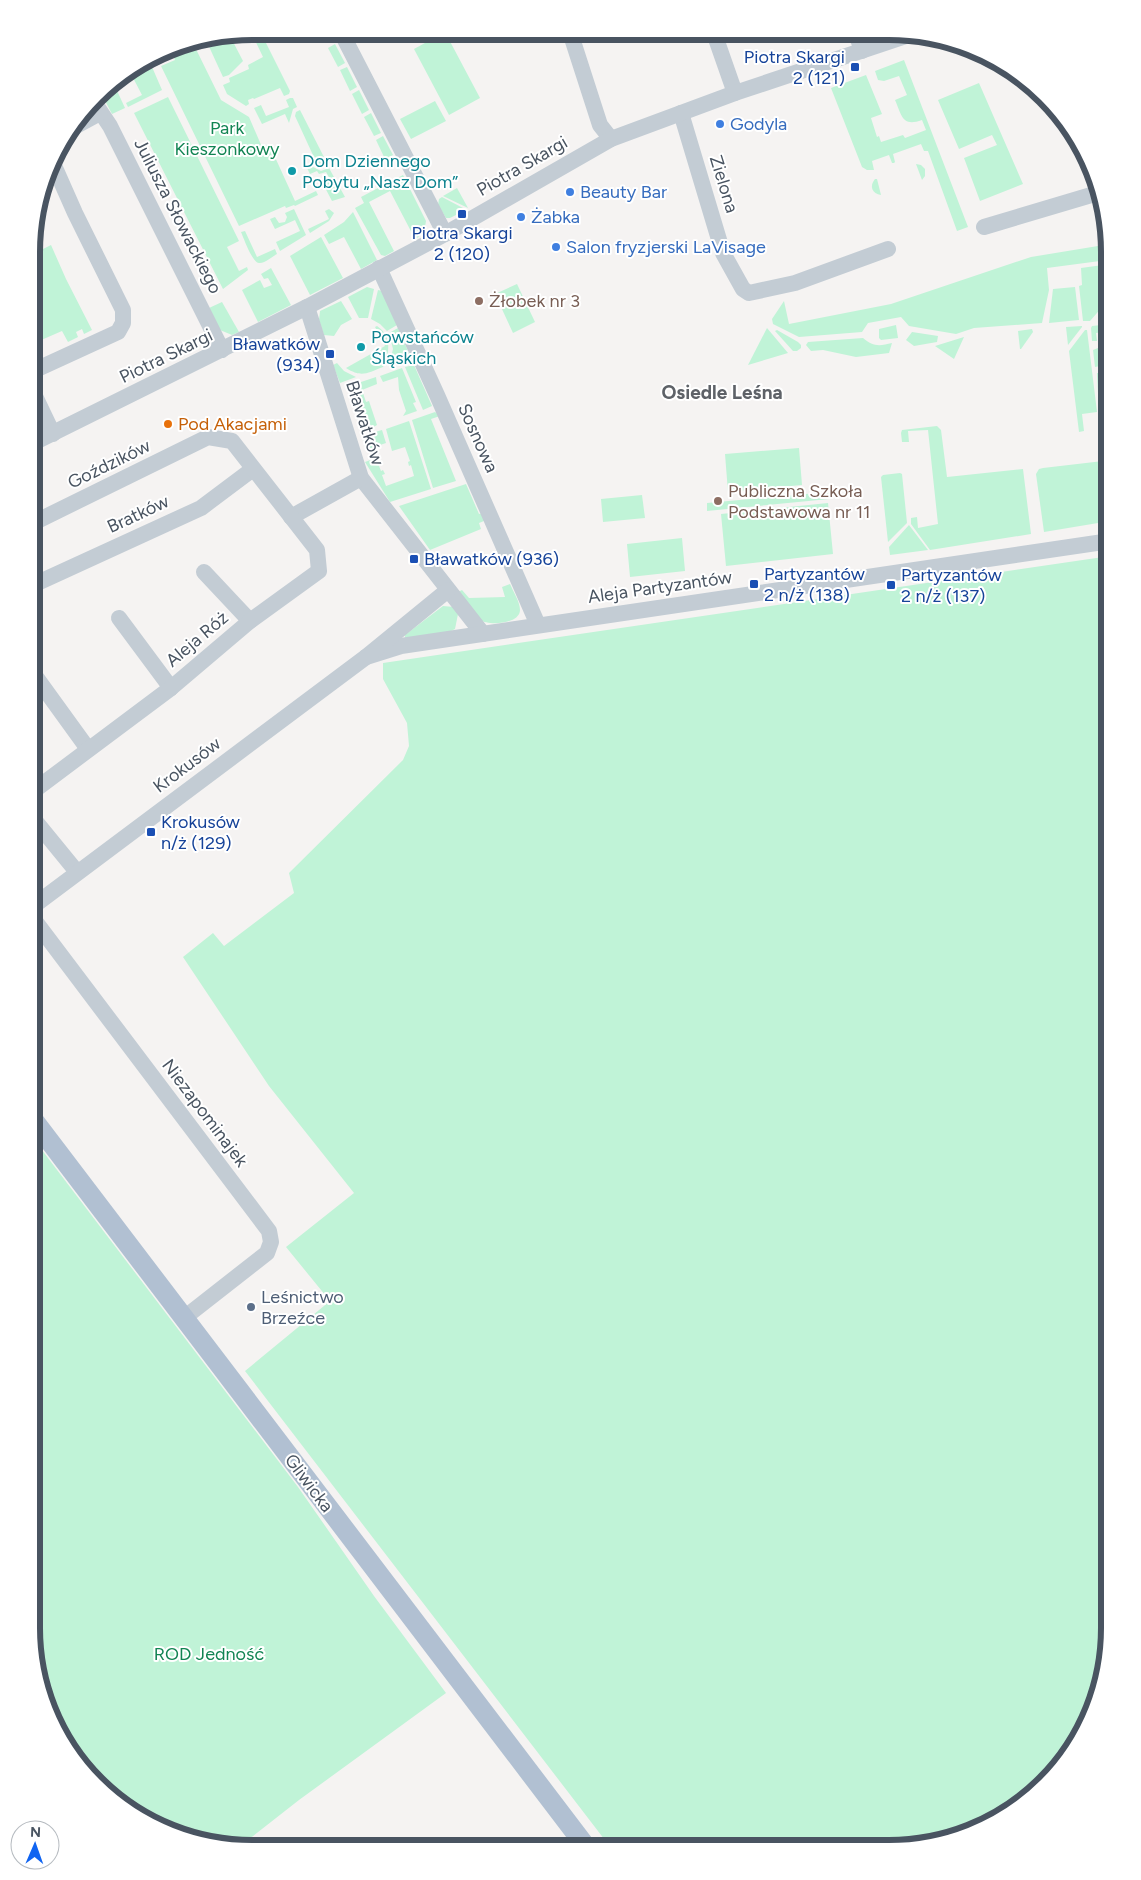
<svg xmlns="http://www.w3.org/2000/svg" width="1141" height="1880" viewBox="0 0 1141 1880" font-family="Figtree,sans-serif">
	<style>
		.green { fill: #c0f3d7 }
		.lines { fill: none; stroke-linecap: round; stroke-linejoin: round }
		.minor { stroke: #c3ccd4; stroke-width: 16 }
		.major { stroke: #b1c0d2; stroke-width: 20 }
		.transit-dot { fill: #1a4fb4; stroke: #fff; stroke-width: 2 }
		.shop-dot { fill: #3f7fe0; stroke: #fff; stroke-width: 2 }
		.culture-dot { fill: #0f9aa8; stroke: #fff; stroke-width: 2 }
		.education-dot { fill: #8d6e63; stroke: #fff; stroke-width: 2 }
		.food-dot { fill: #e8710a; stroke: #fff; stroke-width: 2 }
		.service-dot { fill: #5c6f8a; stroke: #fff; stroke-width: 2 }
		.labels { text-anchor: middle; stroke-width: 4; stroke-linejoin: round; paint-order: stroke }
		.transit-label { font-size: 18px; fill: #164399; stroke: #fff; text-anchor: start }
		.shop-label { font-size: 18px; fill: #366cbe; stroke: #fff; text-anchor: start }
		.park-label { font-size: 18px; fill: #128453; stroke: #fff }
		.culture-label { font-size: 18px; fill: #0d838f; stroke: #fff; text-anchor: start }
		.street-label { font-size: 18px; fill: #495461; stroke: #fff }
		.education-label { font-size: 18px; fill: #785e54; stroke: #fff; text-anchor: start }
		.food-label { font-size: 18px; fill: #c56008; stroke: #fff; text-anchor: start }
		.service-label { font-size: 18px; fill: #4e5e75; stroke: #fff; text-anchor: start }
		.neighbourhood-label { font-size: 19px; font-weight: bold; fill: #5e6268; stroke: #fff }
		.rim { fill: none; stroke: #495461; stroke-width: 6 }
	</style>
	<rect width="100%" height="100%" fill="#f5f3f2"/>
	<!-- green -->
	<g class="green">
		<polygon points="260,31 290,91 289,94 284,96 280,88 254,99 253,98 248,100 249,104 246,106 227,94 223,85 230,82 229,78 249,69 248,65 263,57 251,32"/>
		<polygon points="445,32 480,98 449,115 414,49"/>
		<polygon points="230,36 243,61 229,75 223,77 206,40"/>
		<polygon points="193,43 221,100 249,117 262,147 269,144 295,201 316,191 318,195 295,206 294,205 286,208 285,206 239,226 161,66 175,60 171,51 184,45"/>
		<polygon points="335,44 345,63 338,67 328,48"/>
		<polygon points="149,60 162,90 128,107 126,103 142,95 130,72"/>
		<path d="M904,60L968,227L957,231L928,151H924L921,144L893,154L895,162L894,163H892L889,155L872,161L874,170H867L862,167L831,88L866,75L882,114L871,118L877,137L879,136L881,142L903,135L905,138L926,130L922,120C902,127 902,116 895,100L907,95L899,76L884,81L878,80L875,71Z"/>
		<polygon points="347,67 357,87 350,91 340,70"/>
		<polygon points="113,82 125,108 112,114 101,93 106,86"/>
		<polygon points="979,83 1023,184 980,201 964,158 997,145 992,135 959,149 938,100"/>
		<polygon points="359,90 369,110 362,114 352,94"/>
		<polygon points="168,97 239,241 227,247 239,271 247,267 248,270 223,289 134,113"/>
		<polygon points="290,98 293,98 297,107 293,109 289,123 285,114 262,124 254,108 261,105 266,116 289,107 286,100"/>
		<polygon points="435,101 446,121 411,139 400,119"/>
		<polygon points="300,110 328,165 322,168 318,166 295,116 296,112"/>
		<polygon points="371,113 381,133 374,136 364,117"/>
		<polygon points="383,136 393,155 385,159 376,140"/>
		<polygon points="307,164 321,171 329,168 345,197 332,201 322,182 330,179 326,172 319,174 317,171 310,174 306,166"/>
		<polygon points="916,164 921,165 925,169 925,176 922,180"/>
		<path d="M403,175L426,221C425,229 422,236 415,239L390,191L369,202L394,251L385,256L381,255L355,208L364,203L361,197Z"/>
		<path d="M875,179H877L881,195C872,194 869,186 875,179Z"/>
		<polygon points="457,188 468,208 443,196"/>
		<polygon points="442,197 463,208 466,210 450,218 446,218 438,205 439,199"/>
		<polygon points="294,209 306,235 280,251 276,242 300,231 295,220 275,229 270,219 275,217 279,223 285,222 287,217 285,213"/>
		<polygon points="329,209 334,213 329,221 310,233 308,229 329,219 325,211"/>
		<polygon points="37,211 44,225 33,230"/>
		<polygon points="353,212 377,260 361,269 344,237 329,244 324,235 344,222"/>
		<path d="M245,231L257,257L275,249L277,254C273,256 264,264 259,263C252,262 244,239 241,232Z"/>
		<polygon points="321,237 343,278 310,295 290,256"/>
		<polygon points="51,245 66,279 92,330 84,334 82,329 76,332 78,337 68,342 62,331 39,341 33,328 33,254"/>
		<polygon points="1104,245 1099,253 1100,261 1047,268 1049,290 1042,323 974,328 956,334 909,326 901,317 868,323 862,332 799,337 773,324 772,319 784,301 789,324 891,304 1031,257"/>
		<polygon points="1110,264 1110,298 1090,321 1083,321 1079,286 1082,285 1081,268"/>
		<polygon points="271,268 291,305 258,322 242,290 260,280 264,288 272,285 268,278 264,279 261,274"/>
		<polygon points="517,284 535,322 513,333 495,294"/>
		<polygon points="367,287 374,289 368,318 359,318 348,297"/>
		<polygon points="1075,287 1079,320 1049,323 1053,289"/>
		<polygon points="378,290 382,291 397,325 387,331 380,324 371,319"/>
		<polygon points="341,301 352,319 341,325 334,336 324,335 319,320 320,311"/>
		<polygon points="222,302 239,332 232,335 220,330 209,308"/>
		<polygon points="1110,324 1110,331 1096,333 1097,341 1092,341 1091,328 1092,326"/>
		<polygon points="896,325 898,338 881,340 879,338 879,329"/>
		<path d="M377,326C392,336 390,353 383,367C367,373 362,378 346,368L385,346L375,327Z"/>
		<polygon points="1082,326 1082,327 1068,345 1066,327"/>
		<polygon points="398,328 411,358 389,366 393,349 389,333"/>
		<polygon points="767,328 788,353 748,365"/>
		<polygon points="1032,329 1033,332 1021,349 1020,349 1018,331"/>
		<polygon points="777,330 798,342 801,345 801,348 797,351 793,351 775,331"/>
		<polygon points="1085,330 1087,330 1097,412 1082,414 1084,431 1079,432 1069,351"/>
		<polygon points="912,332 938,336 937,342 914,346 906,340"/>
		<polygon points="964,337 954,359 935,346"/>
		<path d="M863,338C873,347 880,346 892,343L889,353L856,357L823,350L811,351L806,345L808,342Z"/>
		<polygon points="1098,348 1100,366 1095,367 1093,350"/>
		<polygon points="337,363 344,371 356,377 340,383 333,365"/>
		<polygon points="414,365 432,406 423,410 405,367"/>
		<polygon points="402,368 416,402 413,403 417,411 403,416 406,411 399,390 398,377 383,382 380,376"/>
		<polygon points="1097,373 1101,373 1104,394 1098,393"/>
		<polygon points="376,377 377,384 362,390 366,402 369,401 377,425 365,432 349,386"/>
		<polygon points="1105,397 1107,418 1102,419 1099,401"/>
		<polygon points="435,412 440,416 431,419 456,481 433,488 412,420"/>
		<polygon points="409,421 431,489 390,502 365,462 376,458 381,471 383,470 385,474 382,475 386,486 414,476 411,465 409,466 408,462 410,461 405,447 392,451 386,429"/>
		<polygon points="1108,423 1110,443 1105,444 1102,424"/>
		<polygon points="937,426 941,430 947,477 1023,469 1031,534 930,550 911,524 911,518 917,517 918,528 938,524 928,430 908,431 909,442 902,442 901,433 902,430"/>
		<polygon points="382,430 386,443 371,448 365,447 363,441 375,432"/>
		<polygon points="799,448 802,485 728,492 725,454"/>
		<polygon points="1103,461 1110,521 1044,532 1036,474 1039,469 1043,468"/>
		<polygon points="900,473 902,474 907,523 888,542 881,477 883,475"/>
		<polygon points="466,484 479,514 483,513 484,521 479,523 481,529 430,550 399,506"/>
		<polygon points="828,492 829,499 707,511 707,503"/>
		<polygon points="642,495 645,518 603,522 601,499"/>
		<polygon points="828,503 833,554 726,566 721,514"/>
		<polygon points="909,525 928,550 890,555 889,547"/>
		<polygon points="682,538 685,571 630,577 627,544"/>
		<polygon points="1110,556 1109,1643 1098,1699 1064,1762 1023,1803 973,1832 889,1849 611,1848 245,1371 330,1301 286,1247 354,1193 269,1086 183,957 213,933 224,946 294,893 289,873 403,760 409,746 407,723 383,679 383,663"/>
		<path d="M510,584C513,591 520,602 520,610C520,624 489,626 480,620C472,613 465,601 458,592L462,590L469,598L505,597L502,587Z"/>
		<polygon points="443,606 454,607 458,614 455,629 447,633 405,638 405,635"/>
		<polygon points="32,1137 298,1487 374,1596 446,1693 299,1800 239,1847 224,1847 168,1832 118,1803 77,1763 48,1712 31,1628"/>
	</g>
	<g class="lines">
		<!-- minor -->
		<g class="minor">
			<polyline points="341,32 445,234"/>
			<polyline points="570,32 600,125 611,139"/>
			<polyline points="714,33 735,93"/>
			<polyline points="856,33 862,51"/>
			<polyline points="94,102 110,126 222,350"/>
			<polyline points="681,113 723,253 743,289 749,293 795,283 888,249"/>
			<polyline points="76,126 100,113"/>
			<polyline points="984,227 1098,193"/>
			<polyline points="379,268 437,395 538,625"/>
			<polyline points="307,307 361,478 483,634"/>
			<polyline points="33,371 118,332 123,323 123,310 75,213 52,161"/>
			<polyline points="33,392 53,434"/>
			<polyline points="33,443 307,307 445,234 611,139 735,93 915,33"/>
			<polyline points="291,517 361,478"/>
			<polyline points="204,572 250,621"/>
			<polyline points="33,585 201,508 253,469"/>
			<polyline points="119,618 171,688"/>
			<polyline points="366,657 401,646 1110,541"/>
			<polyline points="33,673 88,749"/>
			<polyline points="32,792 171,688 250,621 319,571 317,550 232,441 208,437 33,523"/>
			<polyline points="32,817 77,872"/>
			<polyline points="32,907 366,657 448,590"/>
			<polyline points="32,917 269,1231 271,1242 267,1253 184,1318"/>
		</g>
		<!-- major -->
		<polyline class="major" points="32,1118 587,1848"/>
	</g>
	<!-- markers -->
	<g class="transit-dot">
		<rect x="850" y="62" width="10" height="10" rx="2.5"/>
		<rect x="457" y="209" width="10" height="10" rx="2.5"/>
		<rect x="325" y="349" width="10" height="10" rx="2.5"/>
		<rect x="409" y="554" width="10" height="10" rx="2.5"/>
		<rect x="749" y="579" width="10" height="10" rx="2.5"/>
		<rect x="886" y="580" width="10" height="10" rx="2.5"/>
		<rect x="146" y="827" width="10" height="10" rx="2.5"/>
	</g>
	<g class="shop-dot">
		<circle cx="720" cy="124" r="5"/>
		<circle cx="570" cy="192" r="5"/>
		<circle cx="521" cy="217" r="5"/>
		<circle cx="556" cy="247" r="5"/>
	</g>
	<g class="culture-dot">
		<circle cx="292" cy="171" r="5"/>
		<circle cx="361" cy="347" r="5"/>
	</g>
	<g class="education-dot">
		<circle cx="479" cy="301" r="5"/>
		<circle cx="718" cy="501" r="5"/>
	</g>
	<circle class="food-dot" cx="168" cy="424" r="5"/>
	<circle class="service-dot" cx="251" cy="1307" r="5"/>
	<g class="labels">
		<!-- transit labels -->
		<g class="transit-label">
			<text x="845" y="63" text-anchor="end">Piotra Skargi<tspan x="845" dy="21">2 (121)</tspan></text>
			<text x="462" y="239" text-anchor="middle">Piotra Skargi<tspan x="462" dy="21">2 (120)</tspan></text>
			<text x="320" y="350" text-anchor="end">Bławatków<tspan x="320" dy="21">(934)</tspan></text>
			<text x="424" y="565">Bławatków (936)</text>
			<text x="764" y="580">Partyzantów<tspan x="764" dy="21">2 n/ż (138)</tspan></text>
			<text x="901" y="581">Partyzantów<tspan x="901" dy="21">2 n/ż (137)</tspan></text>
			<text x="161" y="828">Krokusów<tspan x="161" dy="21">n/ż (129)</tspan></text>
		</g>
		<!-- shop labels -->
		<g class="shop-label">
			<text x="730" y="130">Godyla</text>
			<text x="580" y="198">Beauty Bar</text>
			<text x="531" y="223">Żabka</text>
			<text x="566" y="253">Salon fryzjerski LaVisage</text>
		</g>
		<!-- park labels -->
		<g class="park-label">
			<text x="227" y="134">Park<tspan x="227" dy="21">Kieszonkowy</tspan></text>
			<text x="209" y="1660">ROD Jedność</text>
		</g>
		<!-- culture labels -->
		<g class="culture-label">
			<text x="302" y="167">Dom Dziennego<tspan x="302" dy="21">Pobytu „Nasz Dom”</tspan></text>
			<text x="371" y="343">Powstańców<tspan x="371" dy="21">Śląskich</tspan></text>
		</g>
		<!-- street labels -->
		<g class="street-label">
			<text transform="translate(522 166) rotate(-30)" y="6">Piotra Skargi</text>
			<text transform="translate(724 184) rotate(73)" y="6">Zielona</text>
			<text transform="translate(178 216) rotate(63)" y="6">Juliusza Słowackiego</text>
			<text transform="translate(166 356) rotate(-26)" y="6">Piotra Skargi</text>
			<text transform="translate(365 423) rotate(72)" y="6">Bławatków</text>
			<text transform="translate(478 438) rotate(66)" y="6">Sosnowa</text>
			<text transform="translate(109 464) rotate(-26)" y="6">Goździków</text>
			<text transform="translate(138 514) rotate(-25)" y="6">Bratków</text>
			<text transform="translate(660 587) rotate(-8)" y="6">Aleja Partyzantów</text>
			<text transform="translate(197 639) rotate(-40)" y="6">Aleja Róż</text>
			<text transform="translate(187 765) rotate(-37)" y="6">Krokusów</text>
			<text transform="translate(205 1113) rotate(53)" y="6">Niezapominajek</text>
			<text transform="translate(309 1483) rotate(53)" y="6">Gliwicka</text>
		</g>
		<!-- education labels -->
		<g class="education-label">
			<text x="489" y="307">Żłobek nr 3</text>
			<text x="728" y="497">Publiczna Szkoła<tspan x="728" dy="21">Podstawowa nr 11</tspan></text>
		</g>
		<!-- food labels -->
		<g class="food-label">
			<text x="178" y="430">Pod Akacjami</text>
		</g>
		<!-- service labels -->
		<g class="service-label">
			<text x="261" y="1303">Leśnictwo<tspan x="261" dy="21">Brzeźce</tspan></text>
		</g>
		<!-- neighbourhood labels -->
		<g class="neighbourhood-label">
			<text x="722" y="399">Osiedle Leśna</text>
		</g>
	</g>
	<!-- crop -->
	<path d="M0 0H1141V1880H0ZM252 40H889A212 212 0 0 1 1101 252V1628A212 212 0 0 1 889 1840H252A212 212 0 0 1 40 1628V252A212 212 0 0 1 252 40Z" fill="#fff" fill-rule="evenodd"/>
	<path class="rim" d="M252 40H889A212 212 0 0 1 1101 252V1628A212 212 0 0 1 889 1840H252A212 212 0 0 1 40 1628V252A212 212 0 0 1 252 40Z"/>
	<!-- north arrow -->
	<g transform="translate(35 1845) rotate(2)"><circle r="24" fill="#ffffff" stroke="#b6bbc0"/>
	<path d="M0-4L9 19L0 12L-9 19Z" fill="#1064f1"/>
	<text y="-8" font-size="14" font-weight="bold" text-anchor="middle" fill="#495461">N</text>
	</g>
</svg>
